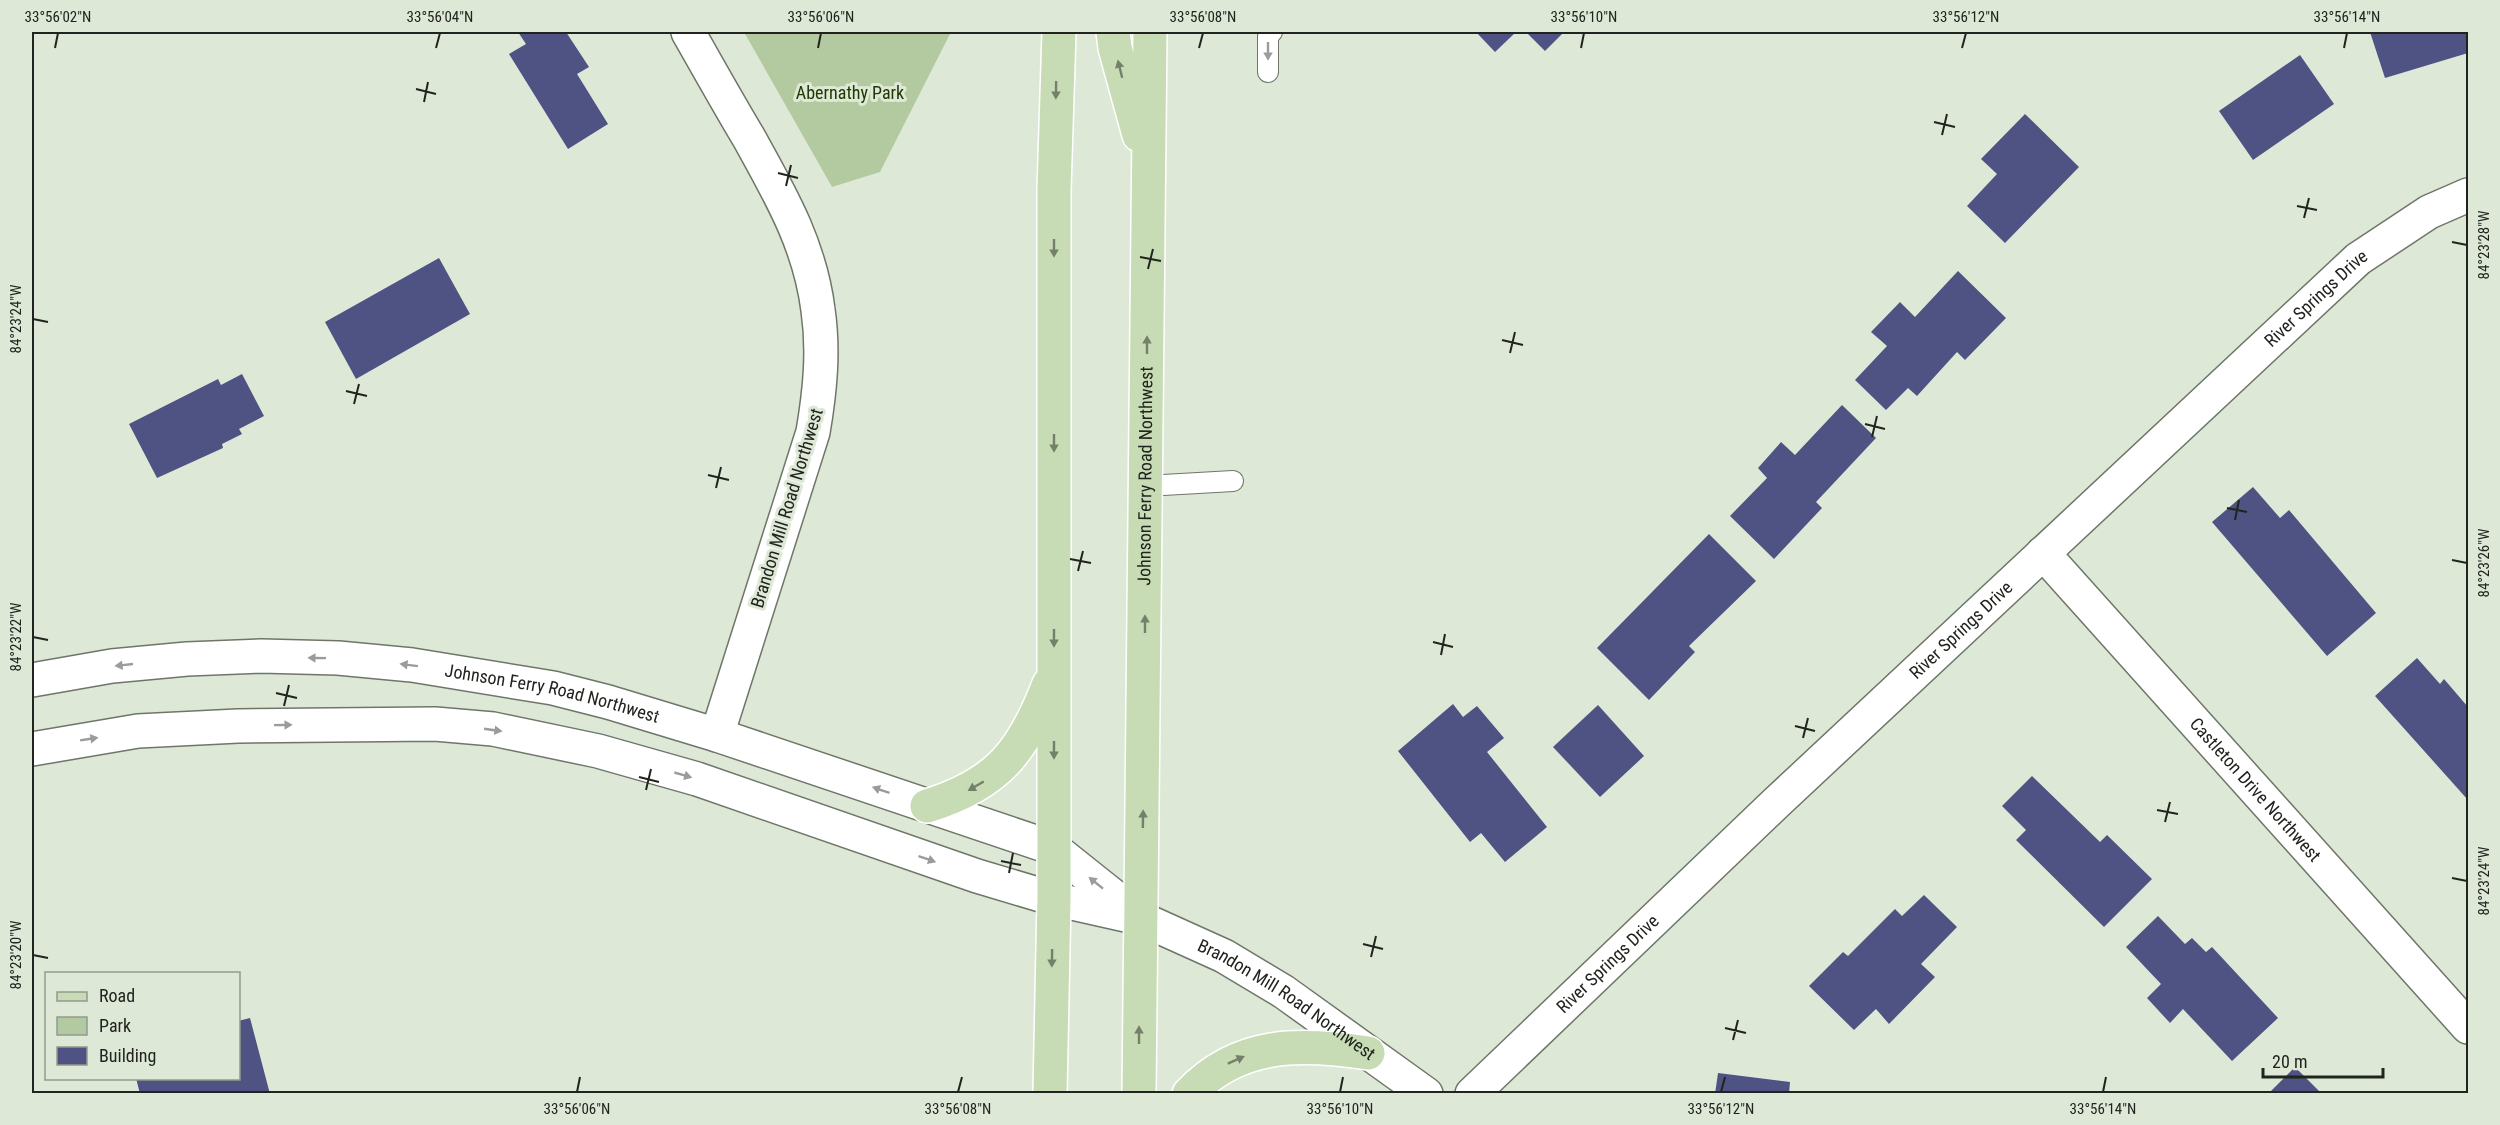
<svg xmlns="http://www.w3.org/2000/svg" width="2500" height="1125" viewBox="0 0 2500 1125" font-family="'Roboto Condensed',sans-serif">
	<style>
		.green { fill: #b3caa1 }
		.building { fill: #4e5383 }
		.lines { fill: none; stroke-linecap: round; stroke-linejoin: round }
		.service-casing { stroke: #6e7668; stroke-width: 22 }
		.minor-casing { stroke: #6e7668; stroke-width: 36 }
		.tertiary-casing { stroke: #6e7668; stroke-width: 36 }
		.primary-casing { stroke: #fff; stroke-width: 36 }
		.service { stroke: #fff; stroke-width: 20 }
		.minor { stroke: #fff; stroke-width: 33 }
		.tertiary { stroke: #fff; stroke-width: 33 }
		.primary { stroke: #c7dcb5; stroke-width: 33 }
		.oneway { fill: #9b9c9a }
		.oneway2 { fill: #74806a }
		.ticks { fill: none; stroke: #21241e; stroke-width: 2 }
		.labels { text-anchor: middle; stroke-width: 6; stroke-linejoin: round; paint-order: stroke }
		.park-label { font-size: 18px; fill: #203900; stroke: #dee8d7 }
		.street-label { font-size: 18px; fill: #21241e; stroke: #dee8d7 }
		.neatline { fill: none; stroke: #21241e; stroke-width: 2 }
		.ticks-label { font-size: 15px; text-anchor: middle; fill: #21241e }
	</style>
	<rect width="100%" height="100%" fill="#dee8d7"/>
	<!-- green -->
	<polygon class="green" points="744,32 951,32 880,172 832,187"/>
	<!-- building -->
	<g class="building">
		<polygon points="518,32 566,32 589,67 577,74 608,124 568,149 509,54 526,44"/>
		<polygon points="1476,32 1516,32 1495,52"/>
		<polygon points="1526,32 1564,32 1545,51"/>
		<polygon points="2370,32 2468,32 2468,53 2385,78"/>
		<polygon points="2300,55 2334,104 2253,160 2219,111"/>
		<polygon points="2025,114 2079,167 2005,243 1967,206 1997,174 1981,159"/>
		<polygon points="439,258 470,314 356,379 325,322"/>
		<polygon points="1958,271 2006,318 1965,360 1957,352 1917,396 1908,388 1886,410 1855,380 1887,346 1871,332 1900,302 1915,317"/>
		<polygon points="242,374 264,416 239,429 242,434 222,444 223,448 157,478 129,424 218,379 221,385"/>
		<polygon points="1842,405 1876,438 1816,502 1822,508 1774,559 1730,516 1767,478 1758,468 1781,442 1795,455"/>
		<polygon points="2253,487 2280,518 2289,510 2376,613 2327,656 2212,522"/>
		<polygon points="1709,534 1756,581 1689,646 1695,652 1649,700 1597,648"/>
		<polygon points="2417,658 2440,684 2444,679 2468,707 2468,800 2375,696"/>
		<polygon points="1453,704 1463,717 1477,706 1504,738 1487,752 1547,827 1505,862 1481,833 1470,842 1398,751"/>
		<polygon points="1598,705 1644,756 1600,797 1553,747"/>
		<polygon points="2032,776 2100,842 2107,835 2152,879 2104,927 2016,840 2026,830 2002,806"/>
		<polygon points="1924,895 1957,927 1921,964 1935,977 1889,1024 1876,1009 1854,1030 1809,986 1843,952 1848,956 1895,909 1902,916"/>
		<polygon points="2158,916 2185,944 2192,938 2206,952 2212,947 2278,1018 2232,1061 2183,1009 2170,1023 2147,998 2161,984 2126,947"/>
		<polygon points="250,1018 270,1094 140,1094 136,1078 238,1078 238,1021"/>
		<polygon points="2295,1067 2322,1094 2268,1094"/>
		<polygon points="1718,1073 1790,1082 1789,1094 1715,1094"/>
	</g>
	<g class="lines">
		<defs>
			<g id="service">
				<polyline points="1268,72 1268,36 1272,32"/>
				<polyline points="1146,486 1233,481"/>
			</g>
			<g id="minor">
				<path d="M688,32C708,67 728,103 749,138C780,194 810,245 818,310C824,351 820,391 813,432L717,735"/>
				<path id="s1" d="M2043,553L2468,1027"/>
				<path id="s2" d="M1142,919L1224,956L1284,992L1426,1094"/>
				<path id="s3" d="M1472,1094L1776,803L2358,259L2429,212L2468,195"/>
			</g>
			<g id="tertiary">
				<path id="s4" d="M32,680L112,666L187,659L261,656L338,658L412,665L553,688L608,702L717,735L1053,848L1142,919"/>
				<polyline points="32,749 138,731 238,726 435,724 493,729 598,751 697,779 977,876 1054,899 1134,917"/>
			</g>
			<g id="primary">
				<polyline points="1113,32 1115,48 1139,135"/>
				<path d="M927,806C998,784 1023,752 1049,684"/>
				<polyline points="1050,1094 1054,899 1054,190 1059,32"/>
				<path id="s5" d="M1139,1094L1150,32"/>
				<path d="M1189,1094C1239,1041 1301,1043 1368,1053"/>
			</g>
		</defs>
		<!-- service casing -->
		<use href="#service" class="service-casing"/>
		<!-- minor casing -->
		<use href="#minor" class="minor-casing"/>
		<!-- tertiary casing -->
		<use href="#tertiary" class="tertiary-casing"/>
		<!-- primary casing -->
		<use href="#primary" class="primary-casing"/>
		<!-- service -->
		<use href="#service" class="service"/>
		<!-- minor -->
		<use href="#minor" class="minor"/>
		<!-- tertiary -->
		<use href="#tertiary" class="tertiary"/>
		<!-- primary -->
		<use href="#primary" class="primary"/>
	</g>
	<!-- one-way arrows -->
	<defs><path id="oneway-solid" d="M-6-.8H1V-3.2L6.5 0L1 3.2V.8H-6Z" transform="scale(1.5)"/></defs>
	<g class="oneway">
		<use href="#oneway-solid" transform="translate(1268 51) rotate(90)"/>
		<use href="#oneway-solid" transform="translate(317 658) rotate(-179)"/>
		<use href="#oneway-solid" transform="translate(124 665) rotate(174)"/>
		<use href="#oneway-solid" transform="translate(409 665) rotate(-173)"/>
		<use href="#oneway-solid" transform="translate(283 725) rotate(-1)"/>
		<use href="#oneway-solid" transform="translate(493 730) rotate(8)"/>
		<use href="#oneway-solid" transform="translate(89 739) rotate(-9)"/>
		<use href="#oneway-solid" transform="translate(683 775) rotate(16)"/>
		<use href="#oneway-solid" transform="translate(881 790) rotate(-161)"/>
		<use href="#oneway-solid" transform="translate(927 859) rotate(19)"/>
		<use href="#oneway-solid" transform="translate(1096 883) rotate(-141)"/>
	</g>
	<g class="oneway2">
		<use href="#oneway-solid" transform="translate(1120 69) rotate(-104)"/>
		<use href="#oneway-solid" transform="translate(1056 90) rotate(91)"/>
		<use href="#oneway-solid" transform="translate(1054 248) rotate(90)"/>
		<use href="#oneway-solid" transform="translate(1147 345) rotate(-90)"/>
		<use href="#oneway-solid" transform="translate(1054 443) rotate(90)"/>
		<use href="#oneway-solid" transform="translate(1145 624) rotate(-90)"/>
		<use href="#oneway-solid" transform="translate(1054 638) rotate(90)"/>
		<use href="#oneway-solid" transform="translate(1054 750) rotate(90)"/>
		<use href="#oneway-solid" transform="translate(976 786) rotate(150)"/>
		<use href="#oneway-solid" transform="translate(1143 819) rotate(-89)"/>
		<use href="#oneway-solid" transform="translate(1052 958) rotate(91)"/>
		<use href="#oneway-solid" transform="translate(1139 1035) rotate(-90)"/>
		<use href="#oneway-solid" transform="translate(1236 1060) rotate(-24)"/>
	</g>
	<!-- ticks -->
	<path class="ticks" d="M55,48L58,33M436,48L440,33M818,48L821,33M1199,48L1203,33M1581,48L1584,33M1962,48L1966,33M2344,48L2347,33M416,89L436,94M424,102L428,82M1934,122L1955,127M1942,135L1947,114M778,173L798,178M786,186L791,165M2297,206L2317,210M2304,218L2309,198M2452,242L2467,245M1140,257L1161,261M1148,269L1153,249M33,319L48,322M1502,340L1523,345M1510,353L1515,332M346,391L367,396M354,404L359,384M1865,424L1885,429M1872,437L1877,416M708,475L729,480M716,488L721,467M2227,508L2247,512M2235,520L2239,500M1070,559L1091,563M2452,560L2467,563M1078,571L1083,551M33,637L48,640M1433,642L1453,647M1441,655L1445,634M276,693L297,698M284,706L289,685M1795,726L1815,731M1803,738L1808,718M639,777L659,782M646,790L651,769M2157,810L2178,814M2165,822L2170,802M1001,861L1021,865M1009,873L1013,853M2452,878L2467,881M1363,944L1383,949M33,955L48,958M1371,957L1376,936M1725,1028L1746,1033M1733,1040L1738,1020M577,1092L580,1077M958,1092L962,1077M1340,1092L1343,1077M1721,1092L1725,1077M2103,1092L2106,1077"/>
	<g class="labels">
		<!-- park labels -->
		<g class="park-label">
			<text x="850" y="99">Abernathy Park</text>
		</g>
		<!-- street labels -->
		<g class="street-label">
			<text dy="6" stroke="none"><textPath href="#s3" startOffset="1160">River Springs Drive</textPath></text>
			<text dy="6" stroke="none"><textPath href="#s5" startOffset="618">Johnson Ferry Road Northwest</textPath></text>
			<text transform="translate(787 508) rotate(-73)" y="6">Brandon Mill Road Northwest</text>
			<text dy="6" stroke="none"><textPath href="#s3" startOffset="674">River Springs Drive</textPath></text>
			<text dy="6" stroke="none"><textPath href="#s4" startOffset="525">Johnson Ferry Road Northwest</textPath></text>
			<text dy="6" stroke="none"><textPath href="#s1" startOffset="318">Castleton Drive Northwest</textPath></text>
			<text dy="6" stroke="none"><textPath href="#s3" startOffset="188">River Springs Drive</textPath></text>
			<text dy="6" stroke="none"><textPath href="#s2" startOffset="166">Brandon Mill Road Northwest</textPath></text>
		</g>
	</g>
	<!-- border -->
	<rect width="2500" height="1125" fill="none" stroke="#dee8d7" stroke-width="66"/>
	<!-- legend -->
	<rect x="45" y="972" width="195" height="108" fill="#dee8d7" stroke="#929a8d" stroke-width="1.5"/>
	<rect x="57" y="992" width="30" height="9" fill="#c7dcb5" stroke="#929a8d" stroke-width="1.5"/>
	<text x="99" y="1002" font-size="18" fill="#21241e">Road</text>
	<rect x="57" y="1017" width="30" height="18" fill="#b3caa1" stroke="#929a8d" stroke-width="1.5"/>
	<text x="99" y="1032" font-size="18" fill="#21241e">Park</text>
	<rect x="57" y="1047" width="30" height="18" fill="#4e5383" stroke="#929a8d" stroke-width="1.5"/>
	<text x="99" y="1062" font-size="18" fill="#21241e">Building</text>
	<!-- scale -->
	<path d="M2263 1068v9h120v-9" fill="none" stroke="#21241e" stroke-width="3"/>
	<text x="2272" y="1068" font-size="18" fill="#21241e" stroke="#dee8d7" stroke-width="4.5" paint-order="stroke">20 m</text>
	<rect x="33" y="33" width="2434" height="1059" class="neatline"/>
	<g class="ticks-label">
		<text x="58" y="22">33°56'02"N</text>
		<text x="440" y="22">33°56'04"N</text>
		<text x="821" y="22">33°56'06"N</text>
		<text x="1203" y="22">33°56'08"N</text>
		<text x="1584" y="22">33°56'10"N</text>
		<text x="1966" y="22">33°56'12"N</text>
		<text x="2347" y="22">33°56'14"N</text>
		<text transform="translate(2484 245) rotate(-90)" y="5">84°23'28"W</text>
		<text transform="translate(16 319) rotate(-90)" y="5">84°23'24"W</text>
		<text transform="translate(2484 563) rotate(-90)" y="5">84°23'26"W</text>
		<text transform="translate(16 637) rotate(-90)" y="5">84°23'22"W</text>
		<text transform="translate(2484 881) rotate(-90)" y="5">84°23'24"W</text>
		<text transform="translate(16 955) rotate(-90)" y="5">84°23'20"W</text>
		<text x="577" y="1114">33°56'06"N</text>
		<text x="958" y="1114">33°56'08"N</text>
		<text x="1340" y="1114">33°56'10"N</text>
		<text x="1721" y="1114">33°56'12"N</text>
		<text x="2103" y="1114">33°56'14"N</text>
	</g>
</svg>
